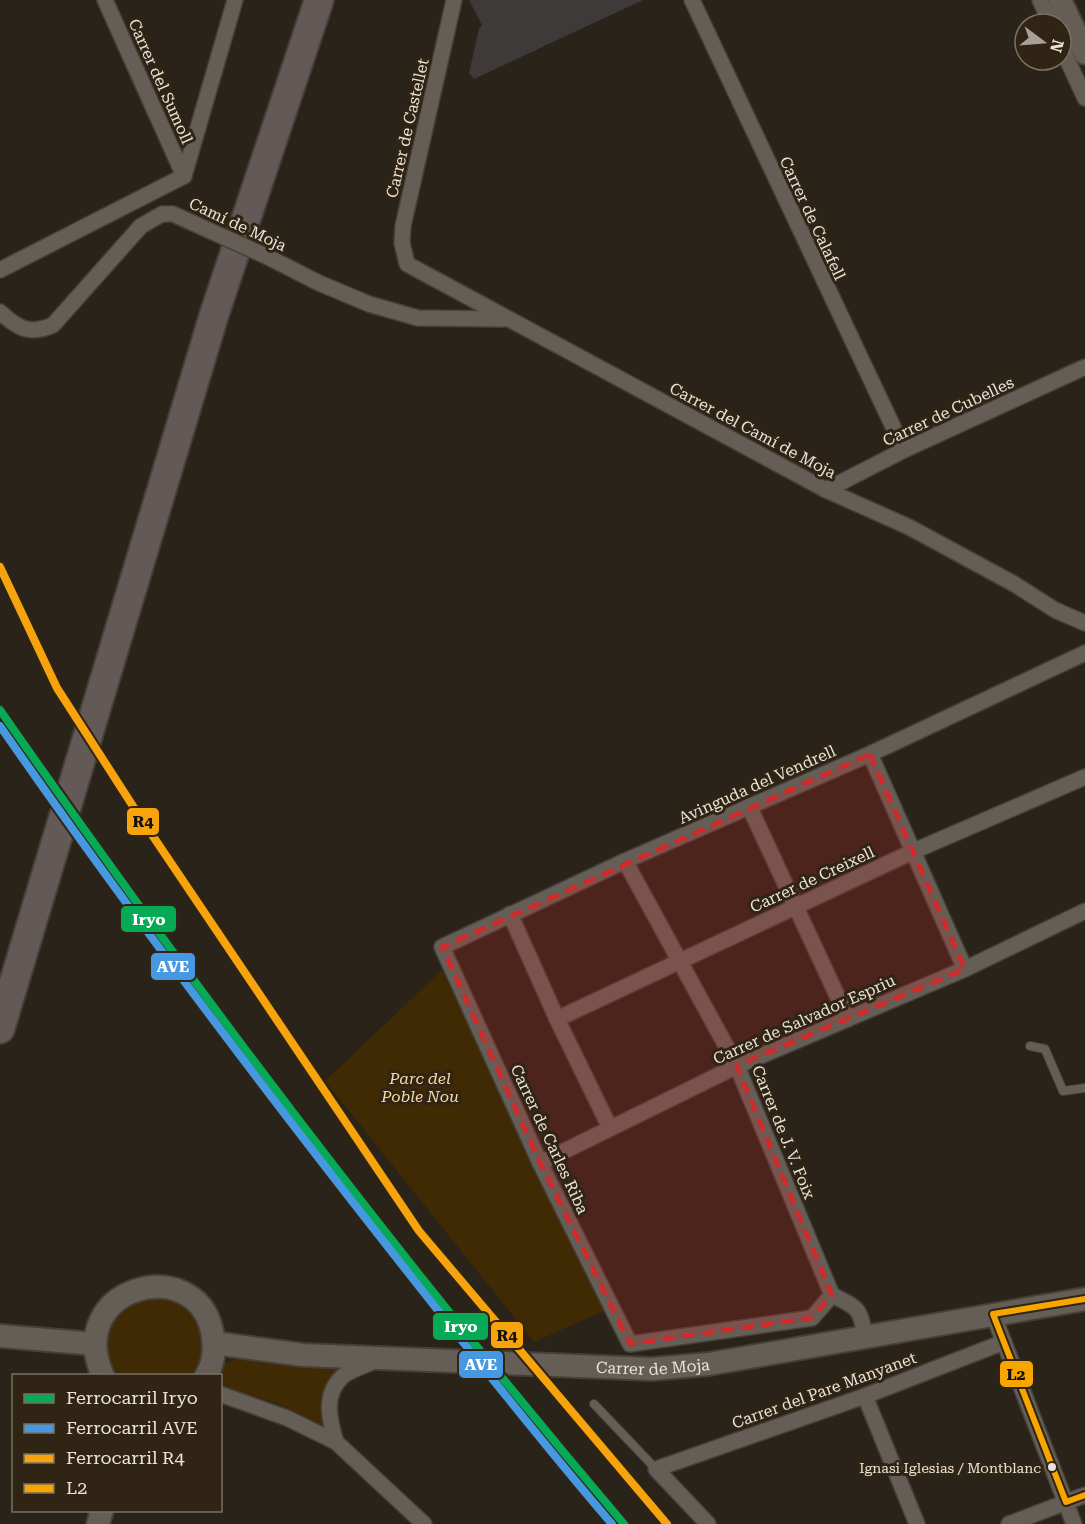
<svg xmlns="http://www.w3.org/2000/svg" width="1085" height="1524" viewBox="0 0 1085 1524" font-family="'Roboto Serif',serif">
	<style>
		.green { fill: #402a04 }
		.building { fill: #3e3a3a }
		.lines { fill: none; stroke-linecap: round; stroke-linejoin: round }
		.lane-casing { stroke: #453f38; stroke-width: 10 }
		.street-casing { stroke: #453f38; stroke-width: 18 }
		.secondary-casing { stroke: #453f38; stroke-width: 26 }
		.highway-casing { stroke: #453f38; stroke-width: 32 }
		.lane { stroke: #645e57; stroke-width: 8 }
		.street { stroke: #645e57; stroke-width: 15 }
		.secondary { stroke: #645e57; stroke-width: 22 }
		.highway { stroke: #635957; stroke-width: 28 }
		.street-bridge-casing { stroke: #453f38; stroke-width: 18; stroke-linecap: butt }
		.street-bridge { stroke: #645e57; stroke-width: 15 }
		.bus-1-casing { stroke: #302414; stroke-width: 10 }
		.bus-1 { stroke: #f7a600; stroke-width: 6 }
		.rail-1-casing { stroke: #302414; stroke-width: 12 }
		.rail-2-casing { stroke: #302414; stroke-width: 12 }
		.rail-3-casing { stroke: #302414; stroke-width: 12 }
		.rail-1 { stroke: #06aa56; stroke-width: 8 }
		.rail-2 { stroke: #4699e1; stroke-width: 8 }
		.rail-3 { stroke: #f6a30d; stroke-width: 8 }
		.marked { fill: #d62828; fill-opacity: 0.2; stroke: #d62828; stroke-width: 4.5; stroke-dasharray: 12 8; stroke-linejoin: round }
		.bus-dot { fill: #eae3d8; stroke: #302414; stroke-width: 2 }
		.labels { text-anchor: middle; stroke-width: 6; stroke-linejoin: round; paint-order: stroke }
		.bus-label { font-size: 14px; fill: #eae3d8; stroke: #302414; text-anchor: end }
		.street-label { font-size: 16px; fill: #eae3d8; stroke: #302414 }
		.park-label { font-size: 16px; font-style: italic; fill: #fad8a6; stroke: #302414 }
		.line-badge { stroke: #302414; stroke-width: 2 }
		.badge-label { font-size: 16px; text-anchor: middle; font-weight: bold; fill: #fff }
		.pale-badge-label { font-size: 16px; text-anchor: middle; font-weight: bold; fill: #111 }
	</style>
	<rect width="100%" height="100%" fill="#2a231a"/>
	<!-- green -->
	<g class="green">
		<polygon points="442,970 606,1310 534,1342 325,1081"/>
		<path d="M162,1298C198,1307 214,1344 194,1375L116,1376C98,1349 110,1307 143,1299C149,1298 156,1298 162,1298Z"/>
		<polygon points="235,1359 344,1365 327,1428 279,1404 225,1388 221,1383 220,1376 218,1375 222,1365"/>
	</g>
	<!-- building -->
	<polygon class="building" points="469,0 643,0 474,79 469,73 479,29 482,25"/>
	<g class="lines">
		<defs>
			<g id="lane">
				<polyline points="1030,1046 1045,1049 1063,1091 1085,1088"/>
				<polyline points="594,1404 656,1469"/>
			</g>
			<g id="street">
				<polyline points="105,0 184,176"/>
				<polyline points="454,0 403,226 402,243 407,264 826,490 909,527 1016,585 1055,610 1085,623"/>
				<polyline points="692,0 904,450"/>
				<polyline points="1040,0 1051,24"/>
				<polyline points="1061,46 1085,98"/>
				<polyline points="184,176 235,0"/>
				<polyline points="268,257 319,283 369,304 418,318 504,319"/>
				<polyline points="0,270 184,176"/>
				<path d="M0,312C18,329 30,335 53,325L141,226L162,214H173"/>
				<polyline points="826,490 904,450 1085,367"/>
				<polyline points="870,754 965,969"/>
				<polyline points="749,806 848,1019"/>
				<polyline points="625,861 737,1066 832,1295 812,1318 630,1344 540,1163 442,947 625,861 870,754 1085,653"/>
				<polyline points="510,914 557,1019 610,1128"/>
				<polyline points="557,1019 914,851 1085,777"/>
				<polyline points="540,1163 737,1066 965,969 1085,911"/>
				<path d="M832,1295C857,1308 860,1306 865,1336"/>
				<polyline points="993,1314 1074,1524"/>
				<polyline points="220,1394 287,1418 336,1442 424,1524"/>
				<polyline points="865,1396 917,1524"/>
				<path d="M336,1442C329,1419 323,1394 343,1376C352,1369 366,1365 377,1360"/>
				<polyline points="708,1524 656,1469 865,1396 1004,1342"/>
				<polyline points="1009,1524 1085,1495"/>
			</g>
			<g id="secondary">
				<polyline points="1060,0 1085,53"/>
				<polyline points="0,1336 95,1344"/>
				<path id="s1" d="M214,1343L303,1355L652,1369L709,1364L1085,1299"/>
				<path d="M103,1376C63,1287 195,1252 212,1331C215,1346 215,1362 206,1376"/>
				<polyline points="98,1524 102,1510"/>
			</g>
			<polyline id="highway" points="0,1029 214,315 319,0"/>
		</defs>
		<!-- lane casing -->
		<use href="#lane" class="lane-casing"/>
		<!-- street casing -->
		<use href="#street" class="street-casing"/>
		<!-- secondary casing -->
		<use href="#secondary" class="secondary-casing"/>
		<!-- highway casing -->
		<use href="#highway" class="highway-casing"/>
		<!-- lane -->
		<use href="#lane" class="lane"/>
		<!-- street -->
		<use href="#street" class="street"/>
		<!-- secondary -->
		<use href="#secondary" class="secondary"/>
		<!-- highway -->
		<use href="#highway" class="highway"/>
		<defs>
			<polyline id="street-bridge" points="173,214 268,257"/>
		</defs>
		<!-- street-bridge casing -->
		<use href="#street-bridge" class="street-bridge-casing"/>
		<!-- street-bridge -->
		<use href="#street-bridge" class="street-bridge"/>
		<defs>
			<polyline id="bus-1" points="1085,1299 993,1314 1066,1502 1085,1495"/>
		</defs>
		<!-- bus-1 casing -->
		<use href="#bus-1" class="bus-1-casing"/>
		<!-- bus-1 -->
		<use href="#bus-1" class="bus-1"/>
		<defs>
			<path id="rail-1" d="M0,710C195,990 403,1264 624,1524"/>
			<path id="rail-2" d="M0,726C120,899 247,1067 377,1233C454,1331 531,1429 612,1524"/>
			<polyline id="rail-3" points="0,567 57,688 138,814 419,1231 667,1524"/>
		</defs>
		<!-- rail-1 casing -->
		<use href="#rail-1" class="rail-1-casing"/>
		<!-- rail-2 casing -->
		<use href="#rail-2" class="rail-2-casing"/>
		<!-- rail-3 casing -->
		<use href="#rail-3" class="rail-3-casing"/>
		<!-- rail-1 -->
		<use href="#rail-1" class="rail-1"/>
		<!-- rail-2 -->
		<use href="#rail-2" class="rail-2"/>
		<!-- rail-3 -->
		<use href="#rail-3" class="rail-3"/>
	</g>
	<!-- marked area -->
	<path class="marked" d="M870,754L965,969L737,1066L832,1295L812,1318L630,1344L540,1163L442,947Z"/>
	<!-- markers -->
	<circle class="bus-dot" cx="1052" cy="1467" r="5"/>
	<g class="labels">
		<!-- bus labels -->
		<g class="bus-label">
			<text x="1041" y="1473">Ignasi Iglesias / Montblanc</text>
		</g>
		<!-- street labels -->
		<g class="street-label">
			<text transform="translate(161 81) rotate(66)" y="6">Carrer del Sumoll</text>
			<text transform="translate(407 128) rotate(-77)" y="6">Carrer de Castellet</text>
			<text transform="translate(813 218) rotate(65)" y="6">Carrer de Calafell</text>
			<text transform="translate(238 224) rotate(25)" y="6">Camí de Moja</text>
			<text transform="translate(948 411) rotate(-25)" y="6">Carrer de Cubelles</text>
			<text transform="translate(753 430) rotate(28)" y="6">Carrer del Camí de Moja</text>
			<text transform="translate(757 784) rotate(-24)" y="6">Avinguda del Vendrell</text>
			<text transform="translate(812 879) rotate(-25)" y="6">Carrer de Creixell</text>
			<text transform="translate(804 1019) rotate(-24)" y="6">Carrer de Salvador Espriu</text>
			<text transform="translate(784 1132) rotate(68)" y="6">Carrer de J. V. Foix</text>
			<text transform="translate(550 1139) rotate(65)" y="6">Carrer de Carles Riba</text>
			<text dy="6" stroke="none"><textPath href="#s1" startOffset="440">Carrer de Moja</textPath></text>
			<text transform="translate(824 1390) rotate(-20)" y="6">Carrer del Pare Manyanet</text>
		</g>
		<!-- park labels -->
		<g class="park-label">
			<text x="420" y="1084">Parc del<tspan x="420" dy="18">Poble Nou</tspan></text>
		</g>
	</g>
	<g class="line-badge">
		<rect x="126" y="807" width="34" height="29" rx="6" fill="#f6a30d"/>
		<rect x="120" y="905" width="57" height="28" rx="6" fill="#06aa56"/>
		<rect x="150" y="952" width="46" height="29" rx="6" fill="#4699e1"/>
		<rect x="432" y="1312" width="57" height="29" rx="6" fill="#06aa56"/>
		<rect x="490" y="1321" width="34" height="28" rx="6" fill="#f6a30d"/>
		<rect x="458" y="1350" width="46" height="29" rx="6" fill="#4699e1"/>
		<rect x="999" y="1360" width="35" height="28" rx="6" fill="#f7a600"/>
	</g>
	<g class="badge-label">
		<text x="149" y="925">Iryo</text>
		<text x="173" y="972">AVE</text>
		<text x="461" y="1332">Iryo</text>
		<text x="481" y="1370">AVE</text>
	</g>
	<g class="pale-badge-label">
		<text x="143" y="827">R4</text>
		<text x="507" y="1341">R4</text>
		<text x="1016" y="1380">L2</text>
	</g>
	<!-- legend -->
	<rect x="12" y="1374" width="210" height="138" fill="#302414" stroke="#7a7062" stroke-width="1.5"/>
	<rect x="24" y="1394" width="30" height="9" fill="#06aa56" stroke="#7a7062" stroke-width="1.5"/>
	<text x="66" y="1404" font-size="18" fill="#eae3d8">Ferrocarril Iryo</text>
	<rect x="24" y="1424" width="30" height="9" fill="#4699e1" stroke="#7a7062" stroke-width="1.5"/>
	<text x="66" y="1434" font-size="18" fill="#eae3d8">Ferrocarril AVE</text>
	<rect x="24" y="1454" width="30" height="9" fill="#f6a30d" stroke="#7a7062" stroke-width="1.5"/>
	<text x="66" y="1464" font-size="18" fill="#eae3d8">Ferrocarril R4</text>
	<rect x="24" y="1484" width="30" height="9" fill="#f7a600" stroke="#7a7062" stroke-width="1.5"/>
	<text x="66" y="1494" font-size="18" fill="#eae3d8">L2</text>
	<!-- north arrow -->
	<g transform="translate(1043 42) rotate(106)"><circle r="28" fill="#302414" stroke="#7a7062" stroke-width="1.5"/>
	<path d="M0-4.5L10 22L0 15L-10 22Z" fill="#a7a096"/>
	<text y="-9" font-size="16" font-weight="bold" text-anchor="middle" fill="#eae3d8">N</text>
	</g>
</svg>
